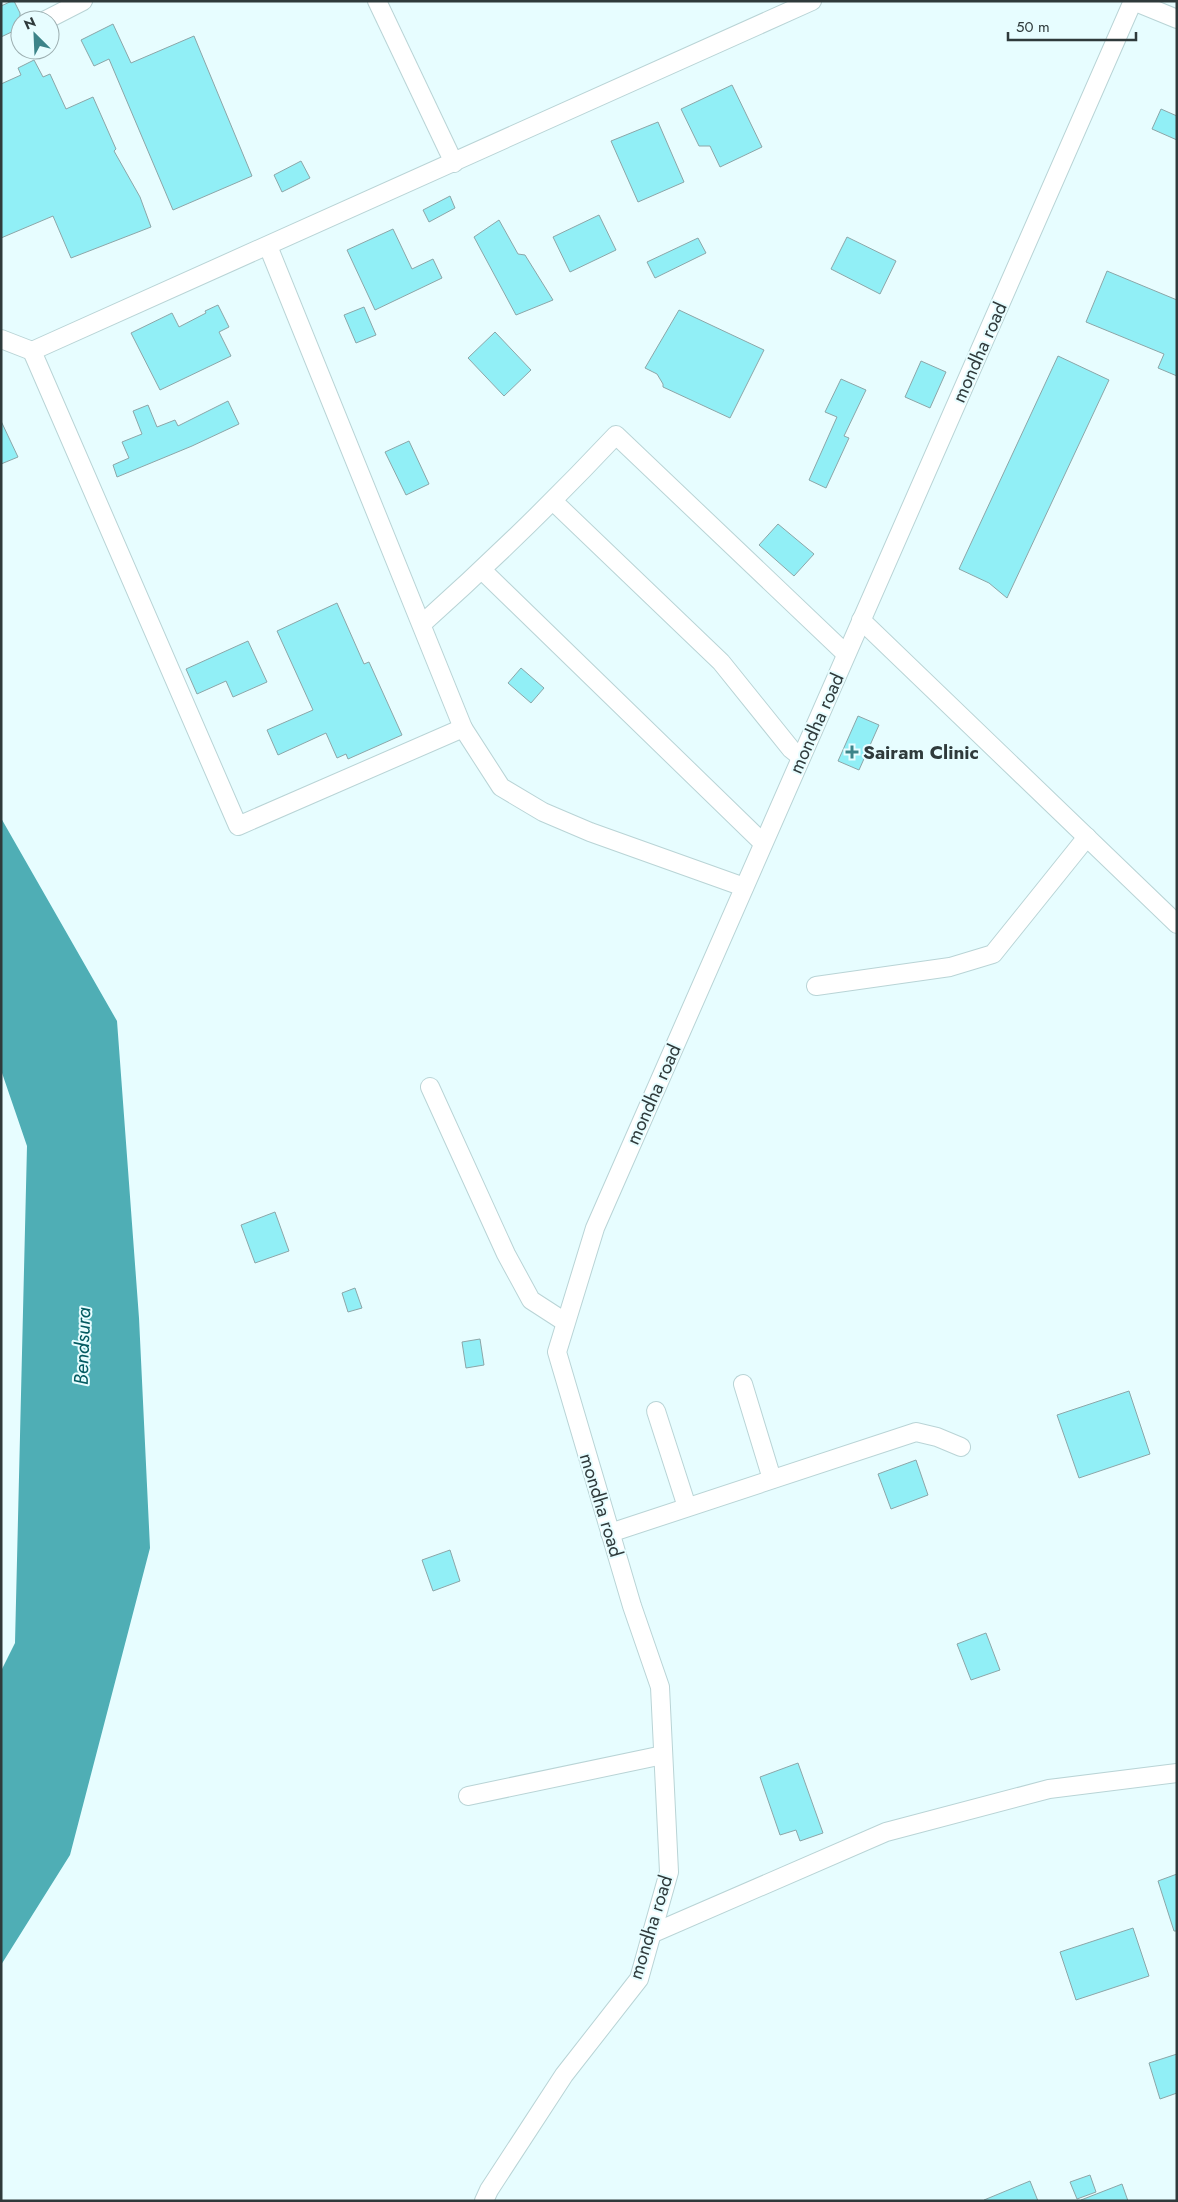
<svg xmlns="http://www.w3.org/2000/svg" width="1178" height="2202" viewBox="0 0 1178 2202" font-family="Jost,sans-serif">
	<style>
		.water { fill: #4faeb5 }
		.building { fill: #91eff6; stroke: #8ca6a8 }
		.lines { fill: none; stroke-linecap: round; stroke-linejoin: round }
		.minor-casing { stroke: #b9d4d6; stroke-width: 20 }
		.minor { stroke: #fff; stroke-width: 18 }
		.poi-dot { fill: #3c8489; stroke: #e7fdff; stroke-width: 2 }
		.labels { text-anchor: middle; stroke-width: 4; stroke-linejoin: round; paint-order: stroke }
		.street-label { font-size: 19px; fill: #2f3a3b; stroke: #e7fdff }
		.poi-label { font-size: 19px; font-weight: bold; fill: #2f3a3b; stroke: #e7fdff; text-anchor: start }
		.water-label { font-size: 20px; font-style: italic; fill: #035a60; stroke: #e7fdff }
	</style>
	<rect width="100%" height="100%" fill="#e7fdff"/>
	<!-- water -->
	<polygon class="water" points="1,818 117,1021 139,1318 150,1548 70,1855 1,1965 1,1671 15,1643 27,1146 1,1070"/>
	<!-- building -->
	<g class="building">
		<polygon points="12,1 14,1 20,13 20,28 1,37 1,6"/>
		<polygon points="113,24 131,63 194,36 252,176 173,210 109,59 94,66 81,40"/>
		<polygon points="34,60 43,77 50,74 66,109 93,97 116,149 114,151 140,197 151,227 71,258 53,216 1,238 1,84 21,75 18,68"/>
		<polygon points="732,85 762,147 720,167 710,146 699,146 681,109"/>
		<polygon points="1161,109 1177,116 1177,140 1152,129"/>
		<polygon points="658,122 684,182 638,202 611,141"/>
		<polygon points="301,161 310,178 282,192 274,175"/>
		<polygon points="450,196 455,208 429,222 423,210"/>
		<polygon points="599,215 616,250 570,272 553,237"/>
		<polygon points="499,220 518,254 525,255 553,300 516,315 474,237"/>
		<polygon points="393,229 412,269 433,259 442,278 375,310 347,250"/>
		<polygon points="847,237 896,261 880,294 831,269"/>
		<polygon points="698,238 706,253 655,278 647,262"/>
		<polygon points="1107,271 1177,300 1177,376 1158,368 1164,354 1086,322"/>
		<polygon points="218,305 229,327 219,332 231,356 160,390 131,333 172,313 179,327 206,313 205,311"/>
		<polygon points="364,307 376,335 356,343 344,315"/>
		<polygon points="679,310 764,350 730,418 663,387 663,384 657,374 645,368"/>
		<polygon points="495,332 531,370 504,396 468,358"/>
		<polygon points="1058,356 1109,380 1007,598 989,583 959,569"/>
		<polygon points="921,361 946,372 930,408 905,397"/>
		<polygon points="841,379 866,390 844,436 849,438 826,488 809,480 837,417 825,412"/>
		<polygon points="228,401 239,424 192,446 117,477 113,465 129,458 122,442 142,434 133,411 148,405 157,427 175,420 178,426"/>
		<polygon points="1,421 18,457 1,464"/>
		<polygon points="409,441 429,484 406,495 385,452"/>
		<polygon points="778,524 814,554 794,576 759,545"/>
		<polygon points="337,603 364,664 369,662 402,735 348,759 346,754 337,758 326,733 278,755 267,730 313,710 277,631"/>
		<polygon points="248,641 267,682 233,697 226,681 197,694 186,669"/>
		<polygon points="521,668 544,688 531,703 508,683"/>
		<polygon points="858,716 879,725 859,770 838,761"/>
		<polygon points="275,1212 289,1251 255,1263 241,1225"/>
		<polygon points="355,1288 362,1308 348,1312 342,1293"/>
		<polygon points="480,1339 484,1365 466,1368 462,1342"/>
		<polygon points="1129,1391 1150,1454 1079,1478 1057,1415"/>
		<polygon points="916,1460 928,1495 891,1509 878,1474"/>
		<polygon points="450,1550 460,1581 433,1591 422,1560"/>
		<polygon points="986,1633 1000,1670 971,1680 957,1644"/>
		<polygon points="798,1763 823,1833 800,1841 796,1830 780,1835 760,1777"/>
		<polygon points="1177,1874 1177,1931 1174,1931 1158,1881"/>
		<polygon points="1133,1928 1149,1976 1076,2000 1060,1952"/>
		<polygon points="1177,2054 1177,2093 1160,2099 1149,2063"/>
		<polygon points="1090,2175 1096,2192 1077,2199 1070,2182"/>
		<polygon points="1030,2181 1038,2201 984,2201 984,2200"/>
		<polygon points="1122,2184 1128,2201 1081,2201 1081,2200"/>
	</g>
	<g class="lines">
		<defs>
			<g id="minor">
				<polyline points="377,1 454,163"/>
				<polyline points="1133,1 1177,19"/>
				<polyline points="46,20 83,1"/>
				<polyline points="268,246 463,728"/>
				<polyline points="1,339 32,351"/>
				<polyline points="553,501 721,662 791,749 801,757"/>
				<polyline points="482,570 763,843"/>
				<polyline points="861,620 1177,924"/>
				<path d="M422,624C489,564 554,501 616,435L846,654"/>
				<polyline points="744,887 590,832 543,812 501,787 463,728 238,826 32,351 812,1"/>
				<polyline points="816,986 950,967 993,954 1087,837"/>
				<polyline points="430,1087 506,1254 531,1300 565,1322"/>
				<polyline points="743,1384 772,1479"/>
				<polyline points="656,1411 687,1507"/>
				<polyline points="610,1533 916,1432 937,1437 961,1447"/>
				<polyline points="468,1796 663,1755"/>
				<polyline points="651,1934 886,1832 1049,1789 1177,1773"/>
				<polyline points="484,2201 489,2190 564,2075 639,1979 669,1872 660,1687 632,1606 557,1352 595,1228 1133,1"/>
			</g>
		</defs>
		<!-- minor casing -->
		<use href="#minor" class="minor-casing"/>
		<!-- minor -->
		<use href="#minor" class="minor"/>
	</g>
	<!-- markers -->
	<path class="poi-dot" d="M849.5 744.5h5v5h5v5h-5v5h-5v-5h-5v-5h5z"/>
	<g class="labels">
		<!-- street labels -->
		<g class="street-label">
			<text transform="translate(979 352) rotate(-66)" y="7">mondha road</text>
			<text transform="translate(816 723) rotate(-66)" y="7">mondha road</text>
			<text transform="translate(653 1094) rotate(-66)" y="7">mondha road</text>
			<text transform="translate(602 1505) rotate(73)" y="7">mondha road</text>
			<text transform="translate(650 1927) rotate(-73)" y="7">mondha road</text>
		</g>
		<!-- poi labels -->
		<g class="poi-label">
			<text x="863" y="759">Sairam Clinic</text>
		</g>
		<!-- water labels -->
		<g class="water-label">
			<text transform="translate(82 1346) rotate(-88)" y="7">Bendsura</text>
		</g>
	</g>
	<!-- border -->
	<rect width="1178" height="2202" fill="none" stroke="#2f3a3b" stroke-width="5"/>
	<!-- north arrow -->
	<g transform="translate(35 35) rotate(336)"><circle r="24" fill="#e7fdff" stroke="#9dafb1"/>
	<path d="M0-4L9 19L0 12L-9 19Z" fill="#3c8489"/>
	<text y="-8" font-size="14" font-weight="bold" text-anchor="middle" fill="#2f3a3b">N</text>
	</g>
	<!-- scale -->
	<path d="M1008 32v8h128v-8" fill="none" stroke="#2f3a3b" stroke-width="2.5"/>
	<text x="1016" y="32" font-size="15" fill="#2f3a3b" stroke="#e7fdff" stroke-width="4" paint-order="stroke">50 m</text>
</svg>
